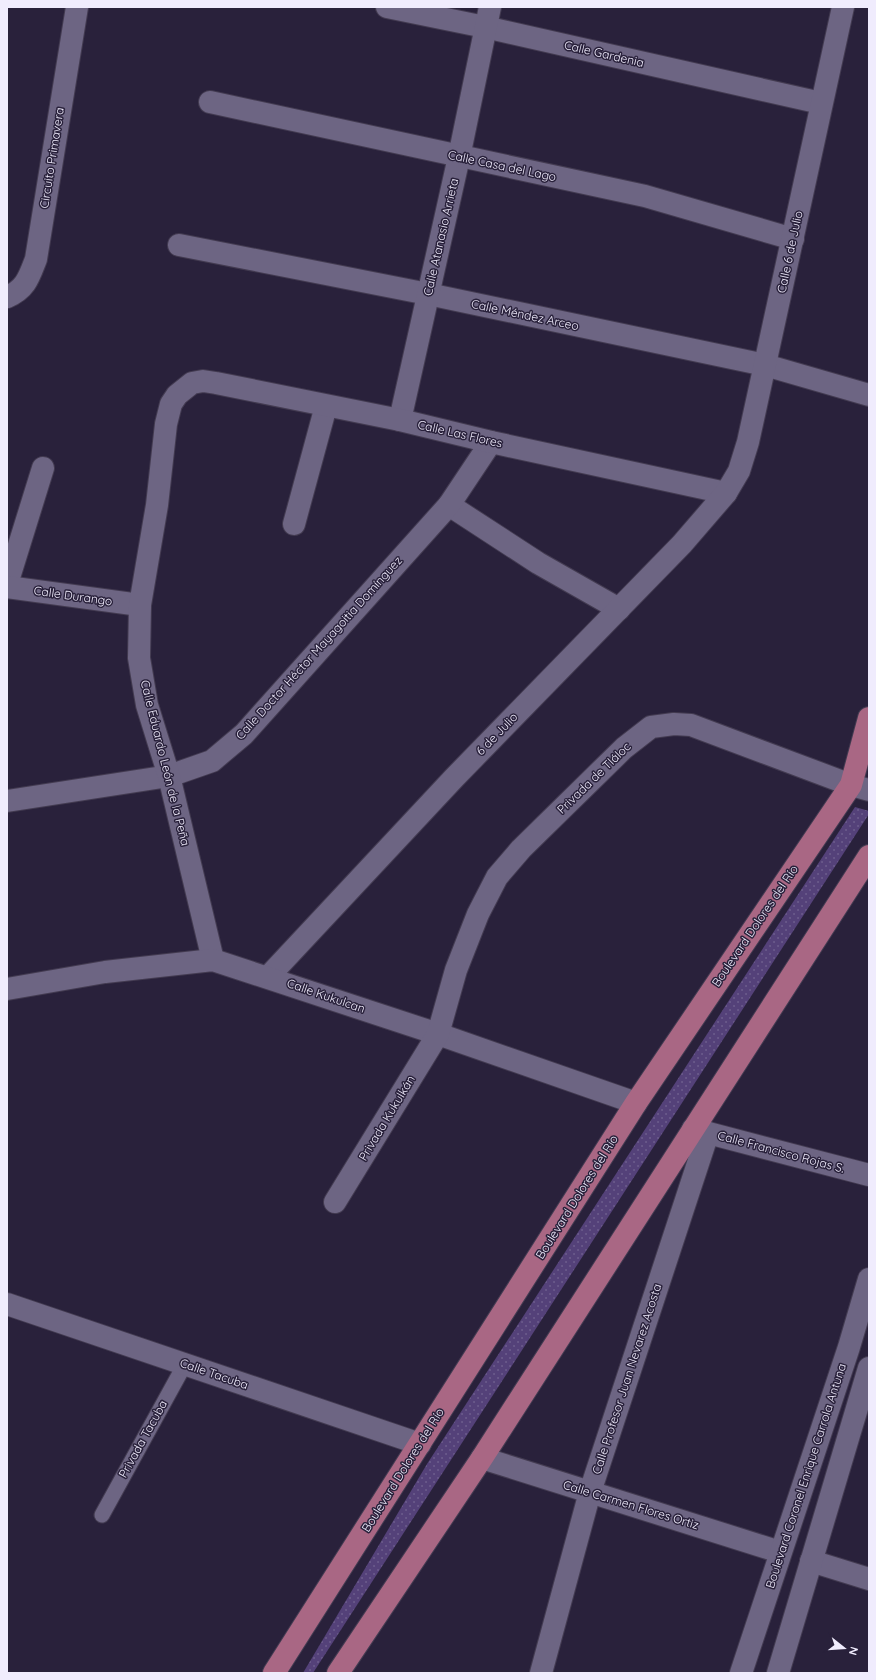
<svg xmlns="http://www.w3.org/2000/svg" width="876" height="1680" viewBox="0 0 876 1680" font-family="Quicksand,sans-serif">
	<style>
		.grass { fill: url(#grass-dots) }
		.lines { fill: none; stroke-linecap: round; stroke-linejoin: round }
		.lane-casing { stroke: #433b51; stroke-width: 17 }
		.street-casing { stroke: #433b51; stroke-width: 24 }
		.secondary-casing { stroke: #433b51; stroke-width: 24 }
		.primary-casing { stroke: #433b51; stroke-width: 24 }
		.lane { stroke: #6d6583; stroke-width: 15 }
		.street { stroke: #6d6583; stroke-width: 22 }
		.secondary { stroke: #6d6583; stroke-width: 22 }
		.primary { stroke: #a96784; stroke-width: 22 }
		.labels { text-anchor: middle; stroke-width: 3; stroke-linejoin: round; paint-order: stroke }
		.street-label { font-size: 12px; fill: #f0ecfd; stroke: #29213b }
	</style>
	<defs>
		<pattern id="grass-dots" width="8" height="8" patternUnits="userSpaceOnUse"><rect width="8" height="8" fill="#544179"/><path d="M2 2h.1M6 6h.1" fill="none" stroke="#6d5d8d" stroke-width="1.8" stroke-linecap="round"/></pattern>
	</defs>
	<rect width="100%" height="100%" fill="#29213b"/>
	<!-- grass -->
	<polygon class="grass" points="855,807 869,811 869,814 313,1673 303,1673 427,1464"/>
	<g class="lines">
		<defs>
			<polyline id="lane" points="102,1515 185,1364"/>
			<g id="street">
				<polyline points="387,7 485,27 821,103"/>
				<polyline points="210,102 645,196 793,239"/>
				<polyline points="179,245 428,294 765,365 869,395"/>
				<path d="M7,297C26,289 29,277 36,259L77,7"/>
				<polyline points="400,420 459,157 490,7"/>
				<polyline points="449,505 538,563 619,609"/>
				<polyline points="294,524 326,406"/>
				<polyline points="7,584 43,468"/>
				<polyline points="7,587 140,605"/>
				<polyline points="7,801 169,776 212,761 244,734 449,505 491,442"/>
				<polyline points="213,960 169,776 147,705 139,658 140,605 157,505 166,424 171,404 177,395 192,383 203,381 216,383 400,420 491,442 726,493"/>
				<polyline points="268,977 454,778 682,544 726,493 739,471 748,442 843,7"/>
				<polyline points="7,989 105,972 213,960 438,1034 636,1103"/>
				<polyline points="693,1129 869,1175"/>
				<polyline points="335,1202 438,1034 456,970 478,914 497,877 521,849 624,748 651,727 674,724 691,725 851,785 869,790"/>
				<polyline points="7,1304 420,1444"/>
				<polyline points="482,1458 780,1552"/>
				<polyline points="541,1673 590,1492 708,1133"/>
			</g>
			<g id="secondary">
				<polyline points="811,1561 869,1579"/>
				<polyline points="741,1673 849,1347 869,1279"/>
				<polyline points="778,1673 869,1368"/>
			</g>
			<g id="primary">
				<polyline points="274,1673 636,1103 851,785 869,718"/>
				<polyline points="338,1673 482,1458 869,856"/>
			</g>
		</defs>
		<!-- lane casing -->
		<use href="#lane" class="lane-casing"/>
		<!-- street casing -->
		<use href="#street" class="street-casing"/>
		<!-- secondary casing -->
		<use href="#secondary" class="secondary-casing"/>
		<!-- primary casing -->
		<use href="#primary" class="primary-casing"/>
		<!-- lane -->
		<use href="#lane" class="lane"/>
		<!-- street -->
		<use href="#street" class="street"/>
		<!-- secondary -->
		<use href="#secondary" class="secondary"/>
		<!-- primary -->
		<use href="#primary" class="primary"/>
	</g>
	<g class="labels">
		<!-- street labels -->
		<g class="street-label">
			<text transform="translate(604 54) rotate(13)" y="4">Calle Gardenia</text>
			<text transform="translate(52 158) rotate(-81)" y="4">Circuito Primavera</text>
			<text transform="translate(502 166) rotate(12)" y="4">Calle Casa del Lago</text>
			<text transform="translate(441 237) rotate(-77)" y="4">Calle Atanasio Arrieta</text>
			<text transform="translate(790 252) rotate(-78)" y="4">Calle 6 de Julio</text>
			<text transform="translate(525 315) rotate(12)" y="4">Calle Méndez Arceo</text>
			<text transform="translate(460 434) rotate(13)" y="4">Calle Las Flores</text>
			<text transform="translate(73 596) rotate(8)" y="4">Calle Durango</text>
			<text transform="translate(319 648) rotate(-48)" y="4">Calle Doctor Héctor Mayagoitia Domínguez</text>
			<text transform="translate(497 734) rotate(-46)" y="4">6 de Julio</text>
			<text transform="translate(165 763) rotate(76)" y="4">Calle Eduardo León de la Peña</text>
			<text transform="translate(594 778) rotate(-44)" y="4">Privada de Tláloc</text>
			<text transform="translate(755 926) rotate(-56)" y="4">Boulevard Dolores del Río</text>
			<text transform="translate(326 996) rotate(19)" y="4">Calle Kukulcan</text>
			<text transform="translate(387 1118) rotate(-59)" y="4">Privada Kukulkán</text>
			<text transform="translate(781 1152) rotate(15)" y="4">Calle Francisco Rojas S.</text>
			<text transform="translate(577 1197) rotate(-58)" y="4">Boulevard Dolores del Río</text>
			<text transform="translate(214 1374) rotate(19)" y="4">Calle Tacuba</text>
			<text transform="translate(627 1379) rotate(-72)" y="4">Calle Profesor Juan Nevarez Acosta</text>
			<text transform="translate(143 1439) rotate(-61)" y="4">Privada Tacuba</text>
			<text transform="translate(403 1470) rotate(-58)" y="4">Boulevard Dolores del Río</text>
			<text transform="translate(806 1476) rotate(-72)" y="4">Boulevard Coronel Enrique Carrola Antuna</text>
			<text transform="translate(631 1505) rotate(17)" y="4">Calle Carmen Flores Ortiz</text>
		</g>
	</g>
	<!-- border -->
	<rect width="876" height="1680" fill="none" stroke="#f0ecfd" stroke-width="16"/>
	<!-- north arrow -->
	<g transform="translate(844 1648) rotate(107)" stroke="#29213b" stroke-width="3" paint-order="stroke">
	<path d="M0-3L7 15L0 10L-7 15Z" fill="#f0ecfd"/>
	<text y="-6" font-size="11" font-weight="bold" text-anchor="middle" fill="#f0ecfd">N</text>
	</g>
</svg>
